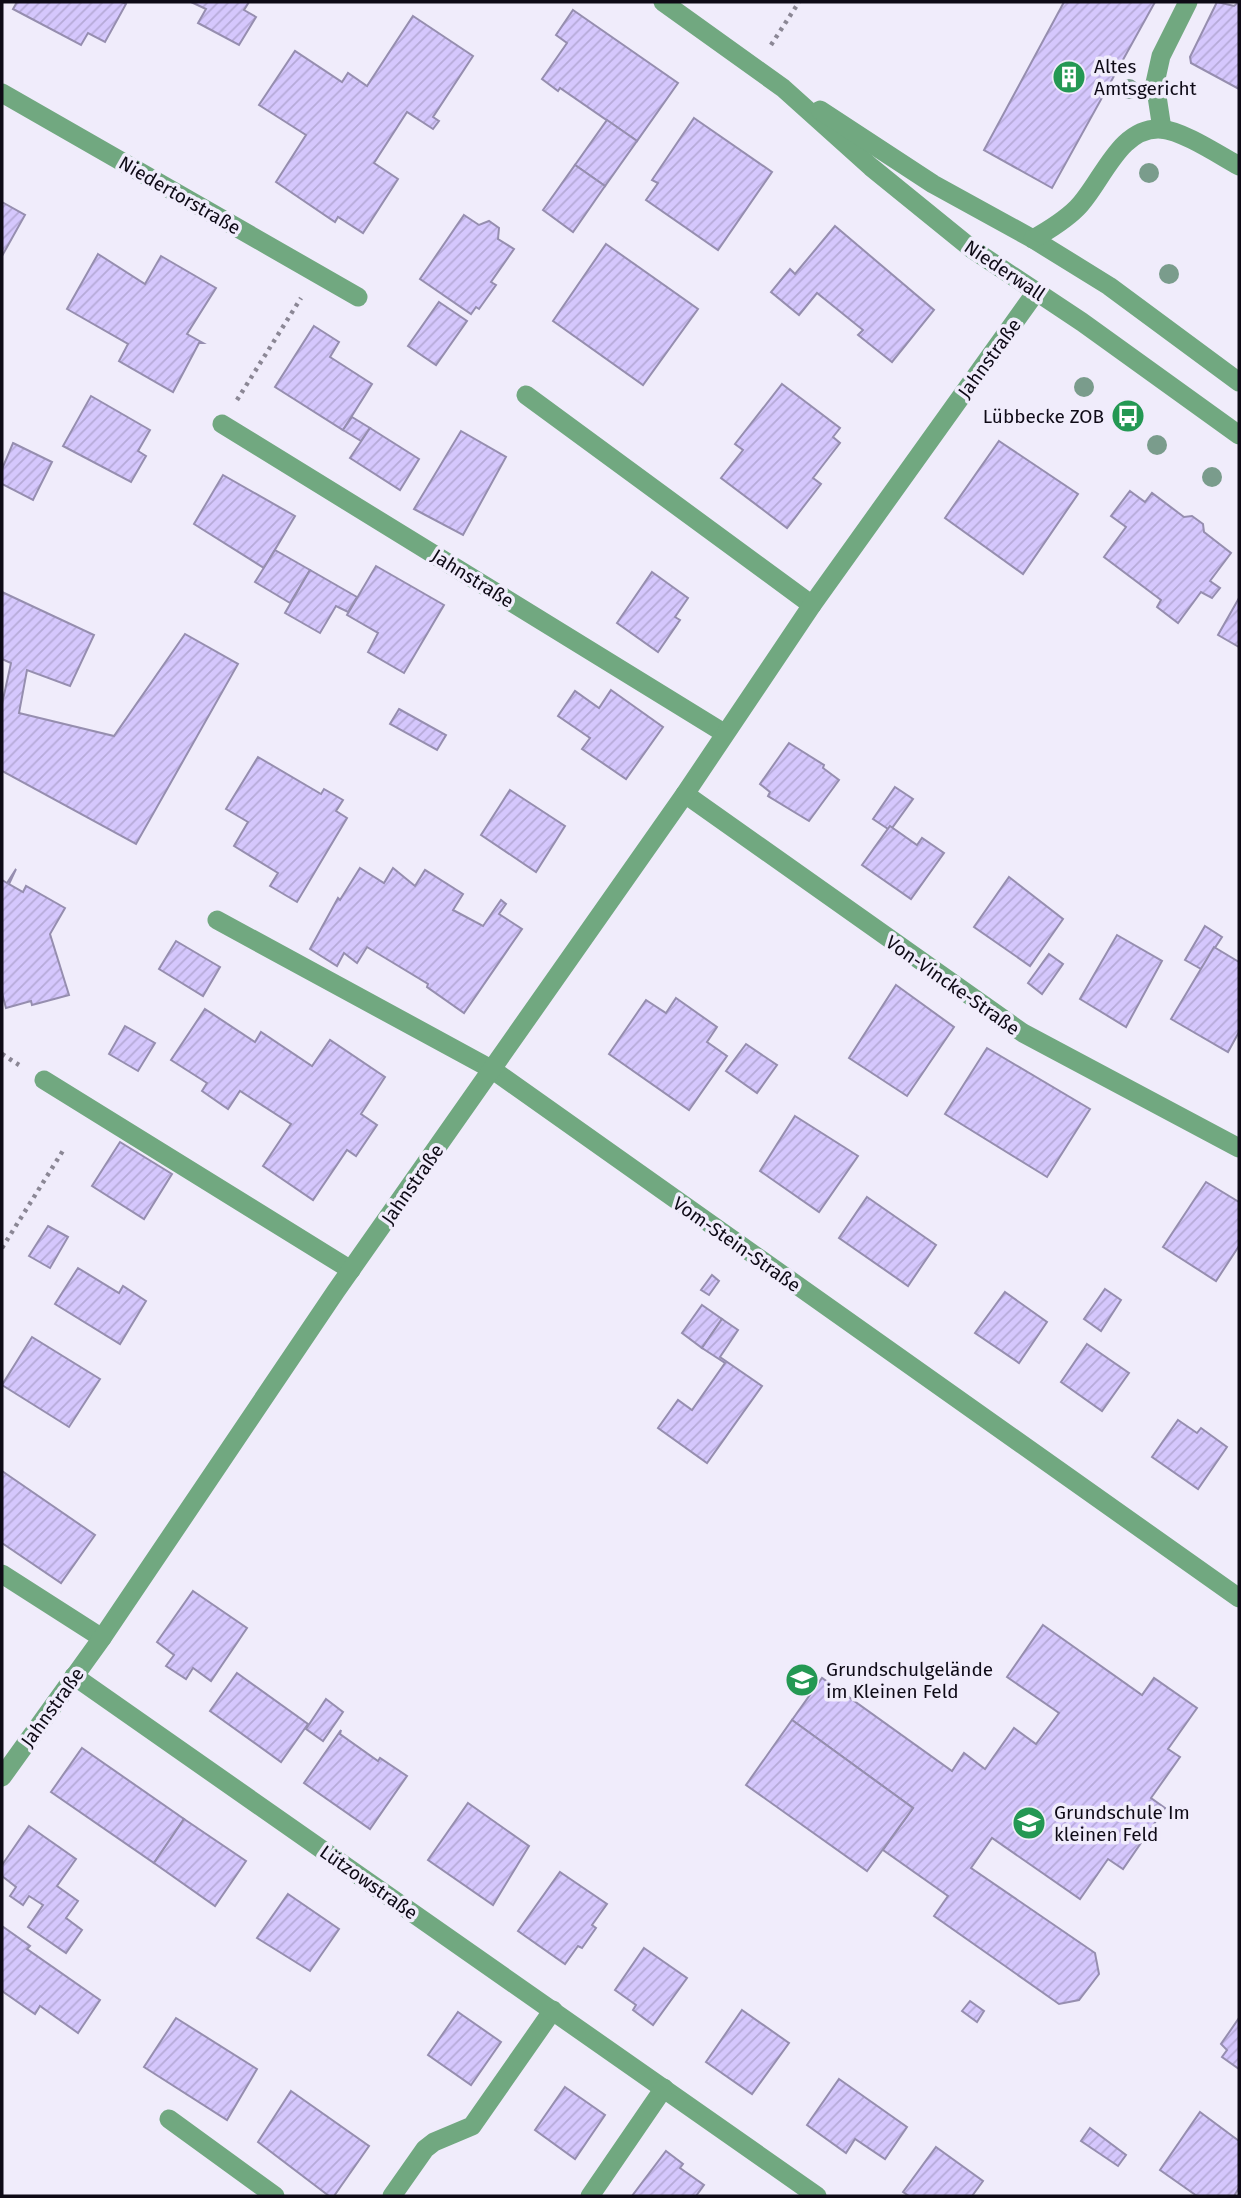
<svg xmlns="http://www.w3.org/2000/svg" width="1241" height="2198" viewBox="0 0 1241 2198" font-family="'Fira Sans',sans-serif">
	<style>
		.building { fill: url(#building-hatch); stroke: #968eaf; stroke-width: 2 }
		.lines { fill: none; stroke-linecap: round; stroke-linejoin: round }
		.path { stroke: #8b8795; stroke-width: 4.5; stroke-dasharray: 3.5 5; stroke-linecap: butt }
		.service { stroke: #71a880; stroke-width: 19 }
		.minor { stroke: #71a880; stroke-width: 19 }
		.tree { fill: #7a9c8c }
		.labels { text-anchor: middle; stroke-width: 7; stroke-linejoin: round; paint-order: stroke }
		.poi-label { font-size: 19px; fill: #0e0a16; stroke: #f0ecfb; text-anchor: start }
		.street-label { font-size: 19px; fill: #0e0a16; stroke: #f0ecfb }
	</style>
	<defs>
		<pattern id="building-hatch" width="6" height="6" patternUnits="userSpaceOnUse" patternTransform="scale(1.75)"><rect width="6" height="6" fill="#d5c7fd"/><path d="M-1 1l2-2M0 6l6-6M5 7l2-2" fill="none" stroke="#b6aad8"/></pattern>
	</defs>
	<rect width="100%" height="100%" fill="#f0ecfb"/>
	<!-- building -->
	<g class="building">
		<polygon points="17,2 122,2 126,4 105,42 88,33 81,45 13,9"/>
		<polygon points="191,2 249,2 244,10 256,17 239,45 198,23 206,9"/>
		<polygon points="1064,2 1155,2 1052,188 984,150"/>
		<polygon points="1217,2 1234,6 1239,2 1239,89 1191,63 1190,57"/>
		<polygon points="573,10 678,83 637,141 560,88 558,91 542,79 567,43 556,35"/>
		<polygon points="413,16 473,56 433,117 439,121 433,129 407,112 374,163 398,179 363,233 338,217 335,222 276,182 306,135 259,105 295,51 342,82 348,73 367,86"/>
		<polygon points="694,118 772,172 718,250 646,200 658,183 652,180"/>
		<polygon points="607,120 637,141 605,186 575,165"/>
		<polygon points="575,165 605,186 573,232 543,210"/>
		<polygon points="2,202 25,215 2,256"/>
		<polygon points="464,215 479,225 489,221 499,228 498,239 514,249 491,282 496,285 479,309 476,307 471,314 420,279"/>
		<polygon points="835,226 934,310 892,362 858,335 863,330 817,293 799,315 771,292 790,269 795,274"/>
		<polygon points="606,244 698,309 643,385 553,321"/>
		<polygon points="98,254 145,284 161,256 216,288 187,334 203,343 199,343 173,392 119,361 128,344 67,309"/>
		<polygon points="439,302 467,321 436,365 408,346"/>
		<polygon points="314,326 339,342 330,357 372,384 343,430 275,387"/>
		<polygon points="782,384 840,428 833,437 840,443 813,478 821,484 787,528 721,478 743,450 735,444"/>
		<polygon points="91,396 150,430 138,451 146,456 131,482 63,446"/>
		<polygon points="352,417 370,428 361,441 343,430"/>
		<polygon points="370,428 419,459 400,490 350,458"/>
		<polygon points="461,431 506,457 463,535 414,509"/>
		<polygon points="999,441 1078,494 1023,574 945,518"/>
		<polygon points="13,443 52,462 33,500 2,484 2,469"/>
		<polygon points="223,475 295,516 264,568 194,524"/>
		<polygon points="1130,491 1145,502 1152,493 1184,517 1192,516 1203,524 1204,532 1231,553 1210,581 1220,588 1212,598 1201,592 1178,623 1157,607 1161,600 1104,557 1126,527 1111,516"/>
		<polygon points="275,550 310,570 290,603 255,582"/>
		<polygon points="376,566 444,605 404,673 368,652 378,633 347,615"/>
		<polygon points="310,570 357,597 348,612 336,606 320,633 285,613"/>
		<polygon points="652,572 688,598 675,617 680,620 658,652 617,623"/>
		<polygon points="2,592 94,635 70,686 27,670 19,713 114,736 185,634 238,664 136,844 2,771 2,704 11,663 2,659"/>
		<polygon points="1239,598 1239,647 1218,635"/>
		<polygon points="611,690 663,727 626,779 582,749 590,738 558,716 575,691 599,708"/>
		<polygon points="399,709 446,735 437,750 390,724"/>
		<polygon points="789,743 824,765 823,768 839,780 809,821 768,796 770,792 760,784"/>
		<polygon points="258,757 321,794 324,789 343,800 336,811 347,818 297,902 270,886 278,873 234,846 248,822 226,809"/>
		<polygon points="895,787 913,799 892,828 888,829 873,819"/>
		<polygon points="510,790 565,826 536,872 481,835"/>
		<polygon points="890,826 917,845 922,838 944,853 911,899 862,865"/>
		<polygon points="360,868 384,883 393,868 415,886 425,870 463,894 453,910 483,926 501,900 506,904 499,914 522,929 464,1013 427,987 428,984 367,947 357,963 344,953 337,966 310,949 338,898 340,900"/>
		<polygon points="16,869 9,884 23,892 26,886 65,908 50,934 69,995 32,1005 31,1001 6,1008 2,993 2,880 7,883"/>
		<polygon points="1009,877 1063,919 1030,966 974,927"/>
		<polygon points="1205,926 1222,937 1201,969 1185,960"/>
		<polygon points="1117,935 1162,961 1126,1027 1080,999"/>
		<polygon points="176,941 220,967 203,996 159,969"/>
		<polygon points="1214,947 1239,962 1239,1032 1228,1052 1171,1019"/>
		<polygon points="1049,954 1063,964 1042,994 1028,983"/>
		<polygon points="896,985 954,1027 907,1096 849,1058"/>
		<polygon points="676,998 717,1027 707,1042 727,1056 689,1110 609,1054 646,1000 666,1013"/>
		<polygon points="205,1009 255,1042 261,1032 312,1066 330,1040 385,1077 361,1114 377,1125 356,1156 347,1150 313,1200 263,1166 291,1124 240,1091 228,1109 202,1091 207,1083 171,1060"/>
		<polygon points="125,1026 155,1043 138,1071 109,1054"/>
		<polygon points="746,1044 777,1065 757,1093 726,1071"/>
		<polygon points="987,1048 1090,1109 1047,1177 945,1114"/>
		<polygon points="795,1116 858,1156 819,1212 760,1171"/>
		<polygon points="120,1142 172,1174 144,1219 92,1186"/>
		<polygon points="1206,1182 1239,1202 1239,1246 1216,1281 1163,1247"/>
		<polygon points="867,1197 936,1245 908,1286 839,1238"/>
		<polygon points="48,1226 68,1237 50,1268 29,1256"/>
		<polygon points="78,1268 119,1293 123,1286 146,1301 120,1344 55,1304"/>
		<polygon points="712,1275 719,1281 709,1295 701,1290"/>
		<polygon points="1105,1289 1121,1300 1101,1331 1084,1319"/>
		<polygon points="1005,1292 1047,1322 1019,1363 975,1333"/>
		<polygon points="702,1305 722,1319 702,1348 682,1333"/>
		<polygon points="722,1319 738,1330 720,1357 762,1386 707,1463 658,1428 678,1400 692,1410 725,1363 702,1348"/>
		<polygon points="32,1337 100,1379 69,1427 2,1385"/>
		<polygon points="1087,1344 1129,1373 1102,1411 1061,1382"/>
		<polygon points="1178,1420 1197,1433 1201,1428 1227,1447 1198,1489 1152,1457"/>
		<polygon points="2,1471 95,1535 61,1583 2,1543"/>
		<polygon points="193,1591 247,1628 211,1681 193,1668 186,1679 166,1666 174,1655 157,1642"/>
		<polygon points="1043,1625 1142,1695 1154,1678 1197,1708 1168,1749 1180,1757 1151,1798 1165,1808 1123,1869 1108,1859 1080,1899 992,1838 971,1868 1095,1953 1099,1974 1079,2000 1059,2004 934,1916 948,1896 883,1850 913,1808 792,1720 822,1678 952,1771 964,1753 985,1769 1014,1728 1036,1744 1059,1713 1007,1677"/>
		<polygon points="237,1673 308,1724 281,1762 210,1711"/>
		<polygon points="326,1699 343,1712 323,1741 306,1729"/>
		<polygon points="792,1720 913,1808 867,1871 746,1785"/>
		<polygon points="341,1730 340,1734 378,1761 380,1758 407,1776 370,1829 304,1783"/>
		<polygon points="82,1748 184,1819 154,1863 51,1792"/>
		<polygon points="468,1803 529,1846 493,1905 428,1860"/>
		<polygon points="184,1819 246,1861 215,1906 154,1863"/>
		<polygon points="29,1826 76,1859 57,1886 78,1901 66,1918 82,1930 66,1953 28,1927 43,1905 29,1896 23,1905 10,1896 16,1887 2,1876 2,1865"/>
		<polygon points="560,1872 607,1904 592,1925 596,1928 582,1948 578,1946 565,1964 518,1931"/>
		<polygon points="288,1894 339,1929 310,1971 257,1938"/>
		<polygon points="2,1926 30,1946 27,1949 100,2000 78,2033 40,2006 35,2014 2,1991"/>
		<polygon points="644,1948 687,1978 653,2025 633,2010 636,2005 615,1990"/>
		<polygon points="970,2001 984,2011 977,2022 962,2011"/>
		<polygon points="742,2010 789,2043 752,2094 706,2062"/>
		<polygon points="458,2012 501,2042 471,2085 428,2055"/>
		<polygon points="176,2018 257,2069 227,2120 144,2067"/>
		<polygon points="1239,2018 1239,2069 1222,2057 1227,2050 1221,2044"/>
		<polygon points="839,2079 907,2127 885,2159 855,2139 846,2153 807,2125"/>
		<polygon points="565,2087 605,2115 575,2159 535,2130"/>
		<polygon points="291,2091 369,2146 334,2196 329,2196 258,2142"/>
		<polygon points="1200,2112 1239,2141 1239,2188 1234,2196 1197,2196 1160,2170"/>
		<polygon points="1090,2128 1126,2155 1118,2166 1081,2141"/>
		<polygon points="936,2147 983,2181 972,2196 909,2196 903,2192"/>
		<polygon points="666,2151 683,2164 680,2168 704,2185 696,2196 632,2196"/>
	</g>
	<g class="lines">
		<!-- path -->
		<g class="path">
			<polyline points="771,45 799,2"/>
			<polyline points="237,400 301,298"/>
			<polyline points="2,1054 19,1065"/>
			<polyline points="2,1248 64,1149"/>
		</g>
		<!-- service -->
		<g class="service">
			<polyline points="526,395 812,605"/>
			<polyline points="217,920 493,1070"/>
			<polyline points="44,1080 351,1270"/>
			<polyline points="169,2119 275,2196"/>
			<polyline points="392,2196 425,2149 434,2142 472,2126 553,2010"/>
		</g>
		<!-- minor -->
		<g class="minor">
			<polyline points="663,2 783,88 871,167 972,249 1082,322 1239,435"/>
			<polyline points="2,93 358,297"/>
			<polyline points="820,110 933,184 1033,239 1109,286 1239,382"/>
			<polyline points="1162,129 1155,83 1161,56 1188,2"/>
			<path d="M1033,239C1049,230 1064,221 1077,208C1102,183 1119,126 1161,129C1183,131 1219,155 1239,166"/>
			<polyline points="222,424 724,733"/>
			<polyline points="685,794 1023,1033 1239,1148"/>
			<polyline points="493,1070 1239,1598"/>
			<polyline points="2,1574 102,1638"/>
			<polyline points="74,1676 817,2196"/>
			<polyline points="2,1777 102,1638 336,1291 685,794 812,605 1036,292"/>
			<polyline points="590,2196 664,2088"/>
		</g>
	</g>
	<!-- trees -->
	<g class="tree">
		<circle cx="1129" cy="89" r="10"/>
		<circle cx="1149" cy="173" r="10"/>
		<circle cx="1169" cy="274" r="10"/>
		<circle cx="1084" cy="387" r="10"/>
		<circle cx="1157" cy="445" r="10"/>
		<circle cx="1212" cy="477" r="10"/>
	</g>
	<!-- icons -->
	<defs>
		<symbol id="building-disc" viewBox="-11 -11 22 22"><circle r="9.5" fill="#249853" stroke="#f0ecfb"/><path d="M-4-6H4V6H1V3H-1V6H-4ZM-2.5-4.3h1.7v1.8h-1.7ZM.8-4.3h1.7v1.8H.8ZM-2.5-1h1.7V.8h-1.7ZM.8-1h1.7V.8H.8Z" fill="#fff"/></symbol>
		<symbol id="bus-disc" viewBox="-11 -11 22 22"><circle r="9.5" fill="#249853" stroke="#f0ecfb"/><path d="M-5-6H5V4H4V6H2V4H-2V6H-4V4H-5ZM-3.5-4V0h7V-4ZM-3.5 1.2v1.5H-2V1.2ZM2 1.2v1.5H3.5V1.2Z" fill="#fff"/></symbol>
		<symbol id="school-disc" viewBox="-11 -11 22 22"><circle r="9.5" fill="#249853" stroke="#f0ecfb"/><path d="M0-5L7-2L0 1L-7-2ZM-4 1L0 2.5L4 1V4Q0 6-4 4Z" fill="#fff"/></symbol>
	</defs>
	<g fill-rule="evenodd">
		<use href="#building-disc" x="1050" y="58" width="38" height="38"/>
		<use href="#bus-disc" x="1109" y="397" width="38" height="38"/>
		<use href="#school-disc" x="783" y="1661" width="38" height="38"/>
		<use href="#school-disc" x="1010" y="1804" width="38" height="38"/>
	</g>
	<g class="labels">
		<!-- poi labels -->
		<g class="poi-label">
			<text x="1094" y="73">Altes<tspan x="1094" dy="22">Amtsgericht</tspan></text>
			<text x="1104" y="423" text-anchor="end">Lübbecke ZOB</text>
			<text x="826" y="1676">Grundschulgelände<tspan x="826" dy="22">im Kleinen Feld</tspan></text>
			<text x="1054" y="1819">Grundschule Im<tspan x="1054" dy="22">kleinen Feld</tspan></text>
		</g>
		<!-- street labels -->
		<g class="street-label">
			<text transform="translate(180 195) rotate(30)" y="7">Niedertorstraße</text>
			<text transform="translate(1005 270) rotate(34)" y="7">Niederwall</text>
			<text transform="translate(989 358) rotate(-54)" y="7">Jahnstraße</text>
			<text transform="translate(473 578) rotate(32)" y="7">Jahnstraße</text>
			<text transform="translate(953 985) rotate(35)" y="7">Von-Vincke-Straße</text>
			<text transform="translate(412 1184) rotate(-55)" y="7">Jahnstraße</text>
			<text transform="translate(737 1244) rotate(35)" y="7">Vom-Stein-Straße</text>
			<text transform="translate(52 1707) rotate(-54)" y="7">Jahnstraße</text>
			<text transform="translate(369 1882) rotate(35)" y="7">Lützowstraße</text>
		</g>
	</g>
	<!-- border -->
	<rect width="1241" height="2198" fill="none" stroke="#0e0a16" stroke-width="7"/>
</svg>
